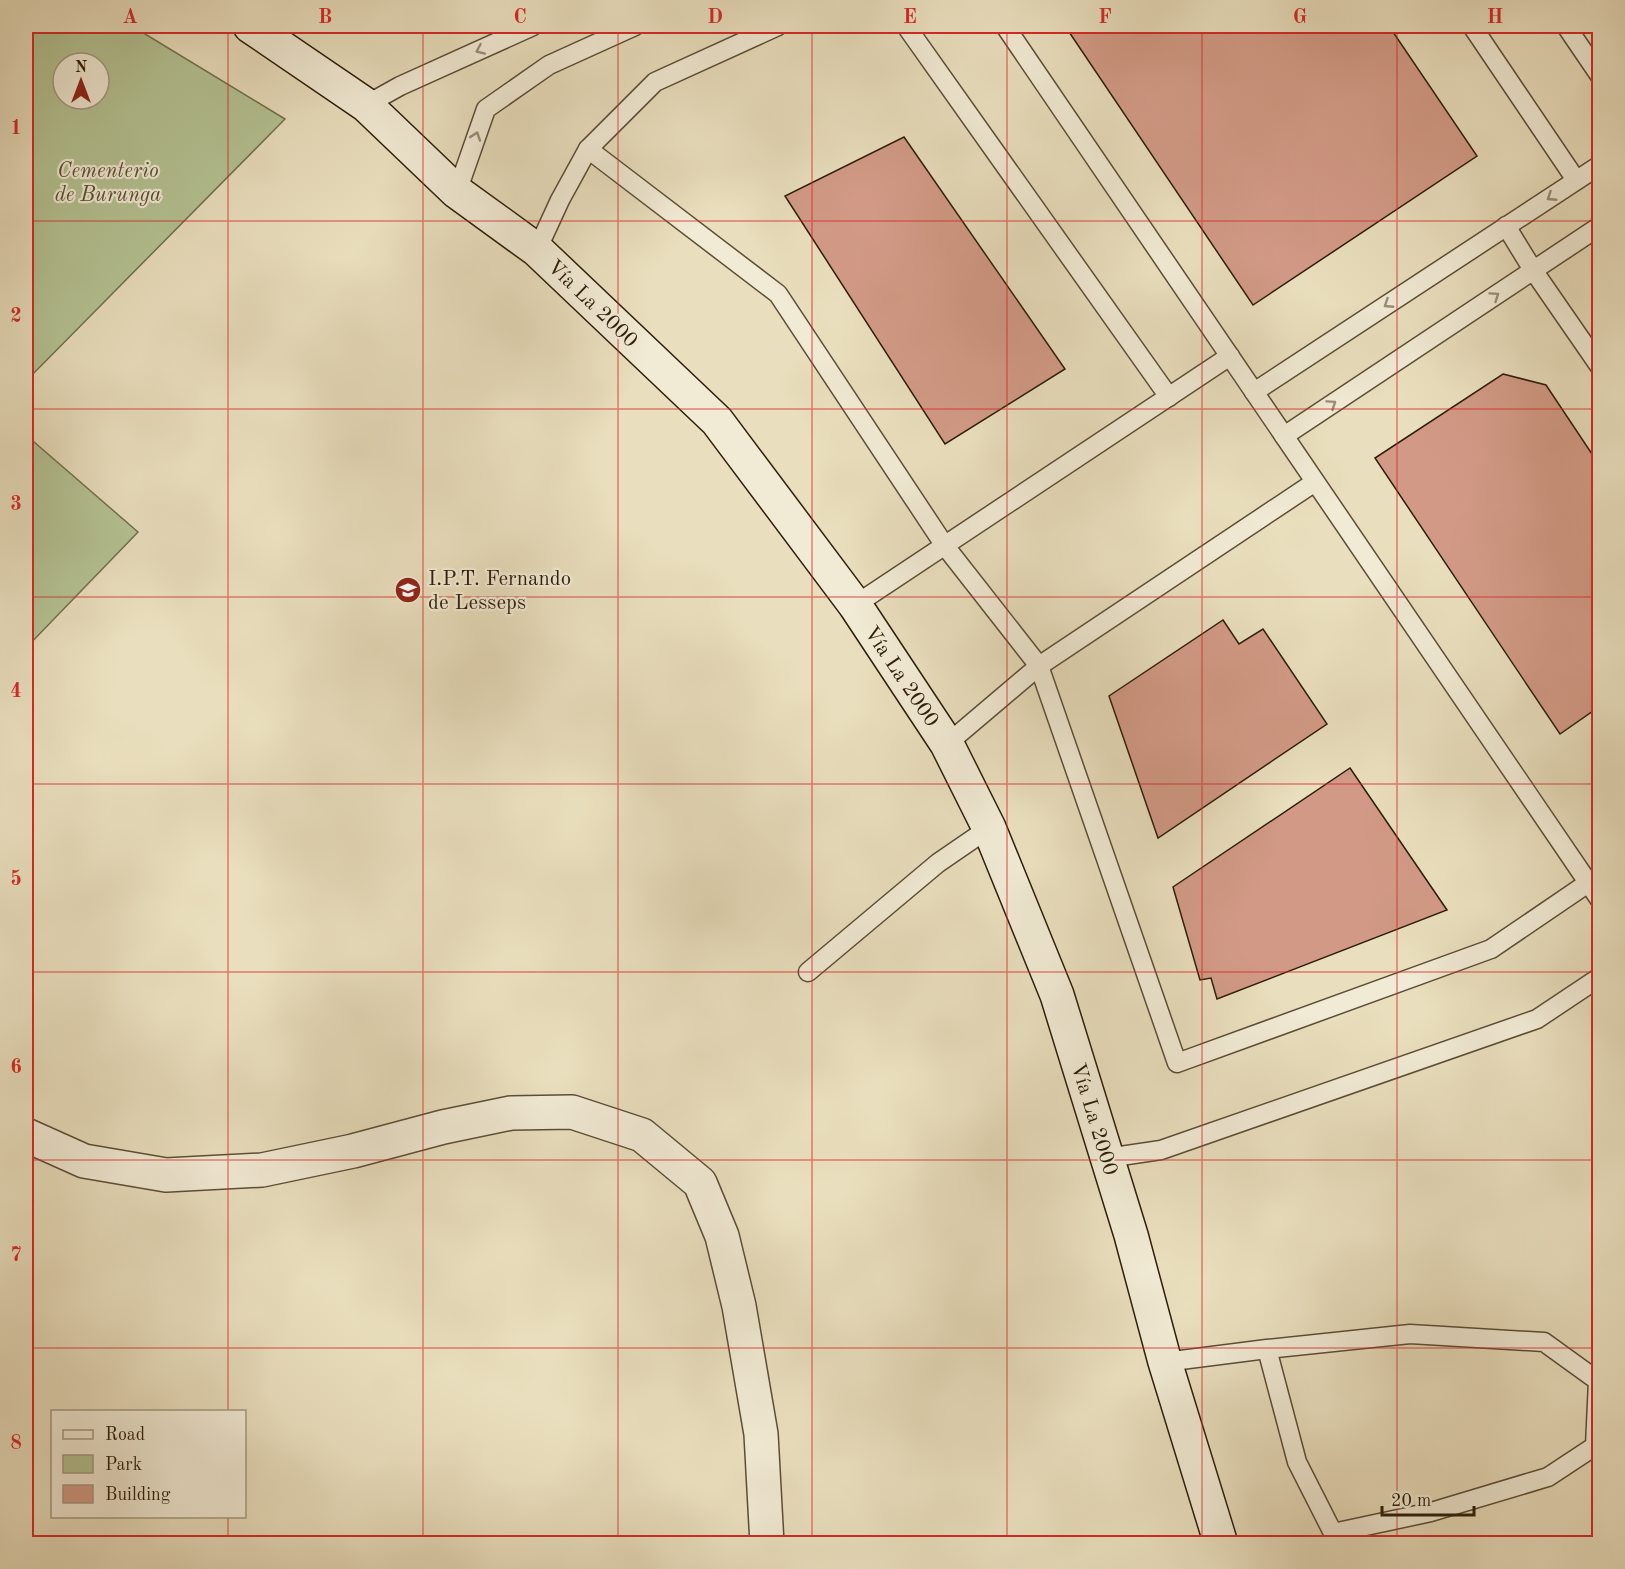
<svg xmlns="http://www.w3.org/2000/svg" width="1625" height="1569" viewBox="0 0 1625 1569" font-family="'Old Standard TT',serif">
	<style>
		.green { fill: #b4c293; stroke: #70704e; stroke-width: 1.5; fill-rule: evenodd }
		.building { fill: #d29a86; stroke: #2d1d0a; stroke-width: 1.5 }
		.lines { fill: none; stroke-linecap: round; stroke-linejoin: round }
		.lane-casing { stroke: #5c4d37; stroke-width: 21 }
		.street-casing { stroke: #5c4d37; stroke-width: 36 }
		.secondary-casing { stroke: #2d1d0a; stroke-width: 36 }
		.lane { stroke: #f1ead4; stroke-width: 18 }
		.street { stroke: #f1ead4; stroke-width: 33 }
		.secondary { stroke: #f1ead4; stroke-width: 33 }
		.oneway { stroke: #998e79 }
		.grid { fill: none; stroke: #d62828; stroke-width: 1.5; stroke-opacity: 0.55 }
		.labels { text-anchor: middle; stroke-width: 4.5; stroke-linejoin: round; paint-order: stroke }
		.park-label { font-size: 21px; font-style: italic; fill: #564f33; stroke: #f1ead4 }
		.street-label { font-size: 21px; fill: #2d1d0a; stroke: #f1ead4 }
		.poi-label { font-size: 21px; fill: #2d1d0a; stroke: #f1ead4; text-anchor: start }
		.neatline { fill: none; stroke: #d62828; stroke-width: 2 }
		.grid-label { font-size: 20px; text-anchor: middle; font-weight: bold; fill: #d62828 }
	</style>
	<rect width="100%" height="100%" fill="#e9debd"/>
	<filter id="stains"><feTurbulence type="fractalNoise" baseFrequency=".00333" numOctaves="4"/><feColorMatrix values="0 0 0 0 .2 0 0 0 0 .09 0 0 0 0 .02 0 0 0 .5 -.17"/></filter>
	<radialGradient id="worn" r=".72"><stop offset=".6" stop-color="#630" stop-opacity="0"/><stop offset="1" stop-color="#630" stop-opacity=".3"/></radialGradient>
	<!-- green -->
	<g class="green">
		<path d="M26,26H132L285,119L26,381ZM63,63H99V99H63Z"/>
		<polygon points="26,435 138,532 26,648"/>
	</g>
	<!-- building -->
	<g class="building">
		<polygon points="1065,26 1389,26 1477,156 1253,305"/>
		<polygon points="904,137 1065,369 945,444 785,196"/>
		<polygon points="1503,374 1546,385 1600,466 1600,706 1560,734 1375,458"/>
		<polygon points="1223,620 1239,644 1263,629 1327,724 1158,838 1109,696"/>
		<polygon points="1350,768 1447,910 1217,999 1211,978 1200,980 1173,887"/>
	</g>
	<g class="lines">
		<defs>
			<g id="lane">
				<polyline points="906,26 1169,397"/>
				<polyline points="1005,26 1600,900"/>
				<polyline points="1472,26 1576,180"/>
				<polyline points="1566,26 1600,76"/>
				<polyline points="366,105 400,86 533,26"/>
				<polyline points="588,149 778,294 945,546 1039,666 1177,1063 1491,949 1588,883"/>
				<polyline points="457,192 486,109 549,65 635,26"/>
				<polyline points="1506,226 1533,270 1600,367"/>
				<polyline points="537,250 560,200 588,149 655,82 778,26"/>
				<polyline points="1254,392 1600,165"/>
				<polyline points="1284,436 1600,226"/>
				<polyline points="855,605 1230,356"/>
				<polyline points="947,744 1039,666 1315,482"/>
				<polyline points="808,972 938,863 989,828"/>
				<polyline points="1107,1158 1161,1150 1537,1019 1600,977"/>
				<polyline points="1165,1362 1267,1349 1410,1334 1544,1342 1598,1381 1595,1446 1548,1477 1431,1512 1333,1533 1297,1462 1267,1349"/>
			</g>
			<polyline id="street" points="26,1135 84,1161 166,1175 262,1170 353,1151 443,1127 511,1113 572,1112 642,1135 700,1183 722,1236 739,1306 761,1434 767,1544"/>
			<polyline id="secondary" points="250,26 366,105 457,192 537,250 717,421 855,605 947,744 989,828 1057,995 1131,1235 1165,1362 1221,1544"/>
		</defs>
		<!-- lane casing -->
		<use href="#lane" class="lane-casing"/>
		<!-- street casing -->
		<use href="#street" class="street-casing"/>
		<!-- secondary casing -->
		<use href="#secondary" class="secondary-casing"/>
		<!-- lane -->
		<use href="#lane" class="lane"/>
		<!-- street -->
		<use href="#street" class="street"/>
		<!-- secondary -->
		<use href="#secondary" class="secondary"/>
	</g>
	<!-- one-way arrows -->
	<defs><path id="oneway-chevron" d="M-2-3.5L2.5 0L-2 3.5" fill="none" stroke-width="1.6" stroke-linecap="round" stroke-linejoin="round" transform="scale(1.5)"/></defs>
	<g class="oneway">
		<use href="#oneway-chevron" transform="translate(480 50) rotate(156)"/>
		<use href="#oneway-chevron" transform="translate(476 136) rotate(-71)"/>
		<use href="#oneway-chevron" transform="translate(1551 197) rotate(147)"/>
		<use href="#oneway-chevron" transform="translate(1495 296) rotate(-34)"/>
		<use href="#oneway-chevron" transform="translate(1388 304) rotate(147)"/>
		<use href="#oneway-chevron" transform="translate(1332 404) rotate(-34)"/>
	</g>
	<!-- grid -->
	<path class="grid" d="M228,26V1412M423,26V1544M618,26V1544M812,26V1544M1007,26V1544M1202,26V1544M1397,26V1544M26,221H1600M26,409H1600M26,597H1600M26,784H1600M26,972H1600M26,1160H1600M26,1348H1600M228,1516V1544"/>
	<!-- icons -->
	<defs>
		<symbol id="school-disc" viewBox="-11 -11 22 22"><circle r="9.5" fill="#8f2418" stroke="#f1ead4"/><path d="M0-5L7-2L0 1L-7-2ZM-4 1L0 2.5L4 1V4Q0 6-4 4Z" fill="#fff"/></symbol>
	</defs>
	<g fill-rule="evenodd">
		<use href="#school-disc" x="393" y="575" width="30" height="30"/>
	</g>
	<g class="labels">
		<!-- park labels -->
		<g class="park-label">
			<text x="108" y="177">Cementerio<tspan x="108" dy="24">de Burunga</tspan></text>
		</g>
		<!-- street labels -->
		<g class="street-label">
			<text transform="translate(593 303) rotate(44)" y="7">Vía La 2000</text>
			<text transform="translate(902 676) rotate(56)" y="7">Vía La 2000</text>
			<text transform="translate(1095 1119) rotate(73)" y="7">Vía La 2000</text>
		</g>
		<!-- poi labels -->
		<g class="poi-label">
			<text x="428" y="585">I.P.T. Fernando<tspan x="428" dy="24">de Lesseps</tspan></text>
		</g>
	</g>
	<!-- margin -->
	<rect width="1625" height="1569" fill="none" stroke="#e9debd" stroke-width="66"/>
	<!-- legend -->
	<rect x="51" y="1410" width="195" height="108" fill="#f1ead4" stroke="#a39883" stroke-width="1.5"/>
	<rect x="63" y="1430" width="30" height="9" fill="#f1ead4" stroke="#a39883" stroke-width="1.5"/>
	<text x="105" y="1440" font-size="18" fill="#2d1d0a">Road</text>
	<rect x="63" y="1455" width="30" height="18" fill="#b4c293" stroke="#a39883" stroke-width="1.5"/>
	<text x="105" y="1470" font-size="18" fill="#2d1d0a">Park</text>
	<rect x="63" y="1485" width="30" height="18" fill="#d29a86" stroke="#a39883" stroke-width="1.5"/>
	<text x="105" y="1500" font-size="18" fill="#2d1d0a">Building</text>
	<!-- north arrow -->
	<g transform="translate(81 81)"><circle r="28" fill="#f1ead4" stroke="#a39883" stroke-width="1.5"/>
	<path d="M0-4.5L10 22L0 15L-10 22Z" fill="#8f2418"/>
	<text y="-9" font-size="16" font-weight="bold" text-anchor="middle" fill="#2d1d0a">N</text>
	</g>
	<!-- scale -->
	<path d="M1382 1506v9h92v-9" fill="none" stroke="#2d1d0a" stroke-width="3"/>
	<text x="1391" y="1506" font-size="18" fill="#2d1d0a" stroke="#f1ead4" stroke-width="4.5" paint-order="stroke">20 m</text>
	<rect x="33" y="33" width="1559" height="1503" class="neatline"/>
	<g class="grid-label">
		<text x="130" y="23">A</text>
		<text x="325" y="23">B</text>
		<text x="520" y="23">C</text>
		<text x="715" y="23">D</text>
		<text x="910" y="23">E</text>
		<text x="1105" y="23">F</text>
		<text x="1300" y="23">G</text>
		<text x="1495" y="23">H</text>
		<text x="16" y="134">1</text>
		<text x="16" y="322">2</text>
		<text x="16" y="510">3</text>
		<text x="16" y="697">4</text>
		<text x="16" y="885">5</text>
		<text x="16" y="1073">6</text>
		<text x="16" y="1261">7</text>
		<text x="16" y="1449">8</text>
	</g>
	<rect width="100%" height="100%" filter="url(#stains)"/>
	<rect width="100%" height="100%" fill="url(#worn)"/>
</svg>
